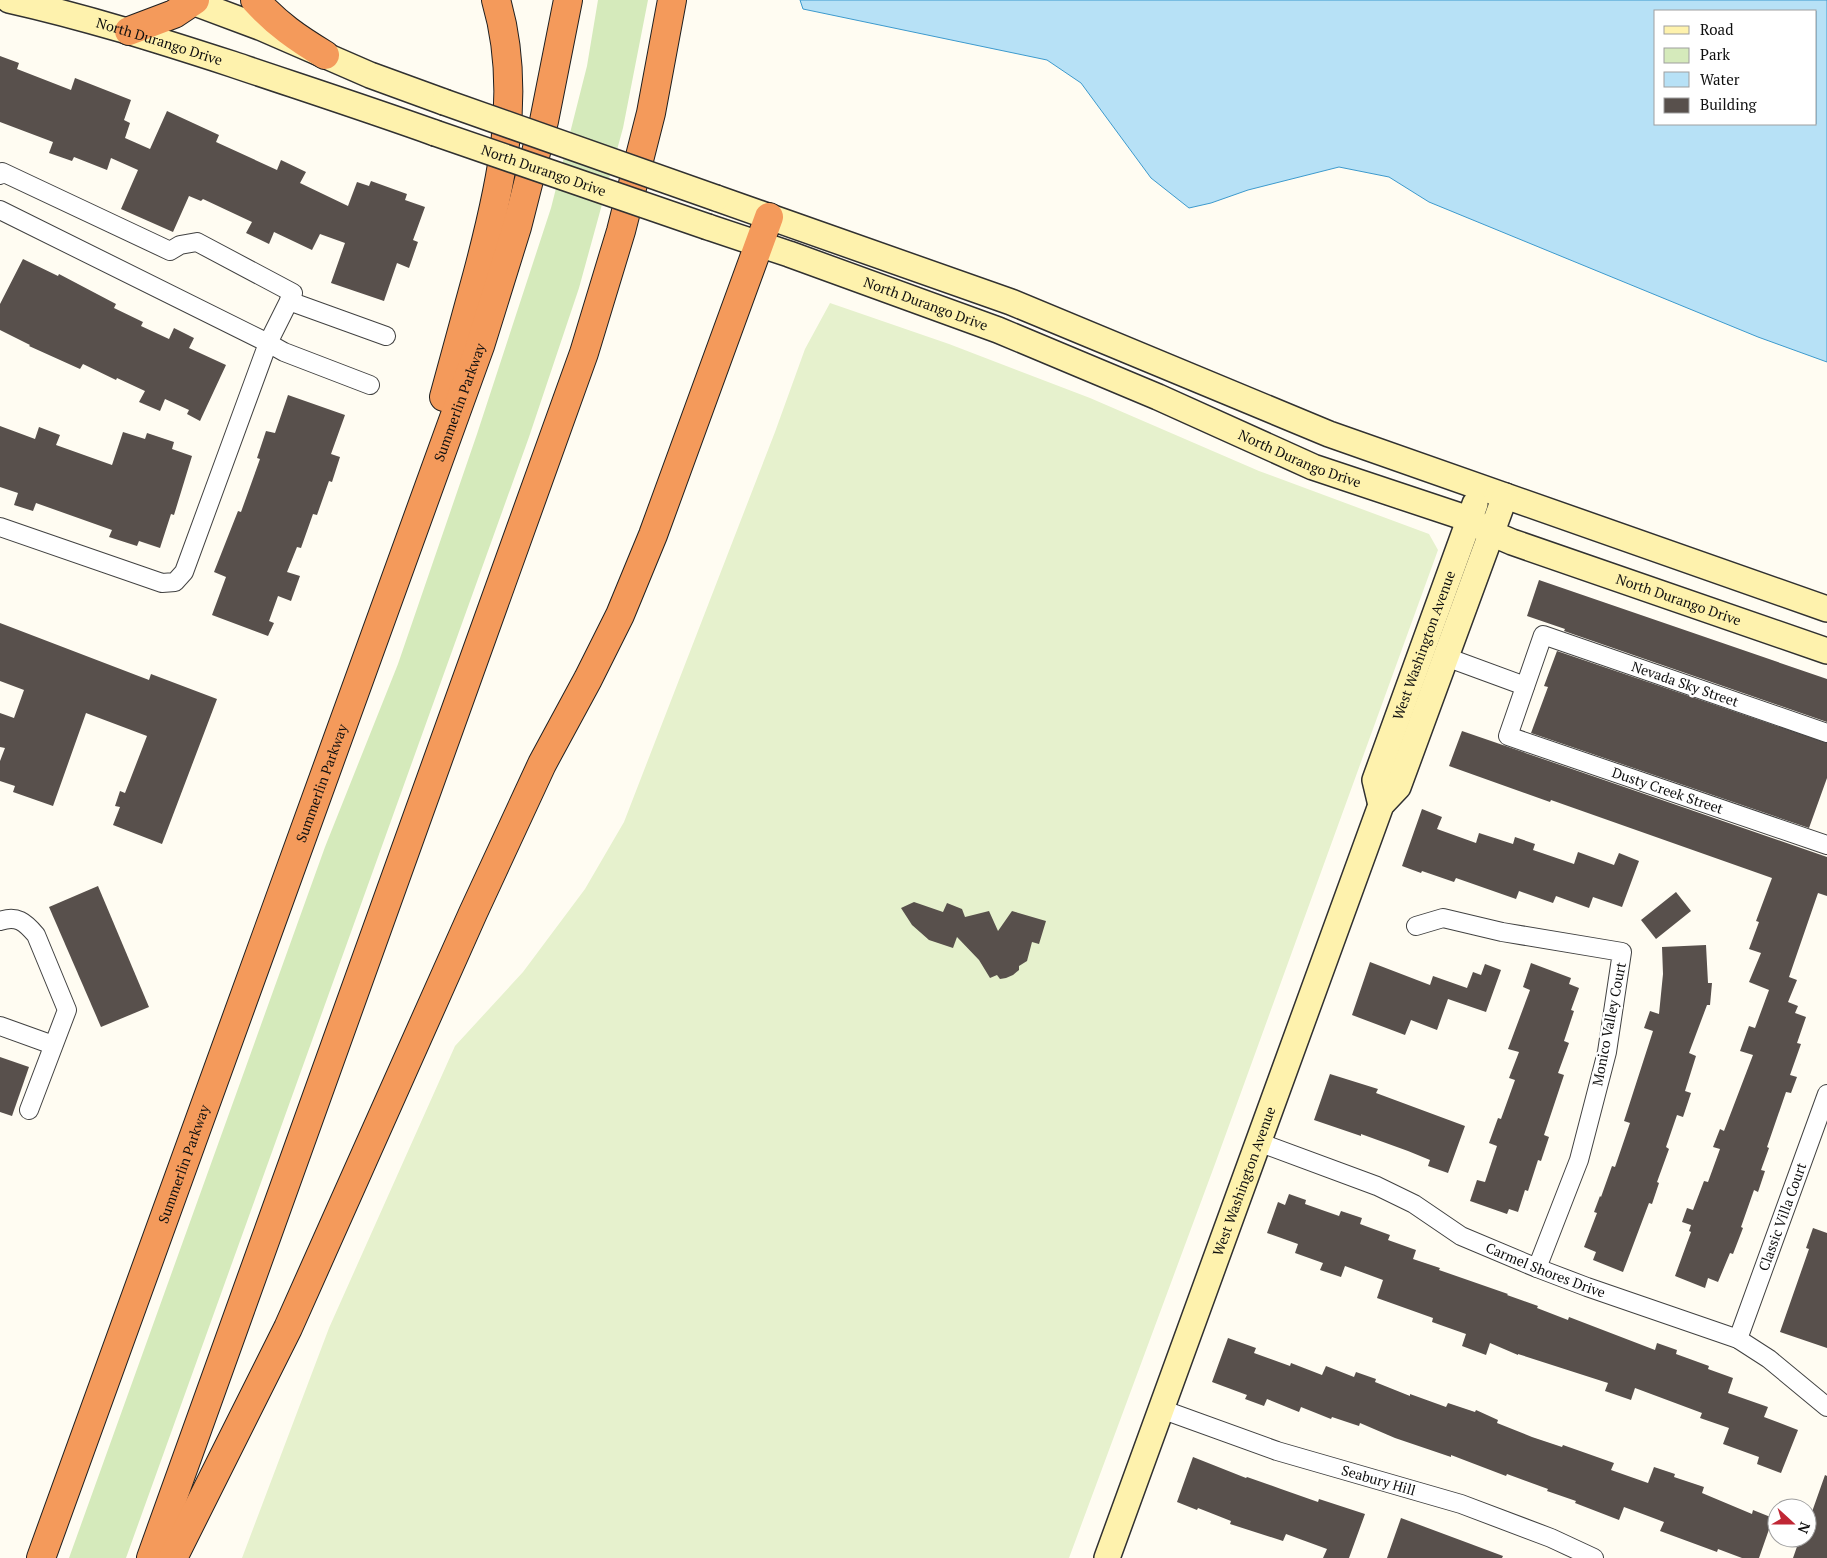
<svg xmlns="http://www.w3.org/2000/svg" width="1827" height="1558" font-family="'PT Serif',serif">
<rect width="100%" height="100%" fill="#fffcf2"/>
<path fill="#d5eabb" d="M 598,0 L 648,0 L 623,128 L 579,288 L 529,437 L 126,1558 L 69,1558 L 325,847 L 398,664 L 477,434 L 551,208 L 587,66 Z"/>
<path fill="#e6f1cd" d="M 830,303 L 949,344 L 1090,398 L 1259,471 L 1429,534 L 1438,550 L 1215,1164 L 1069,1558 L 242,1558 L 329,1328 L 455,1046 L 523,972 L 585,889 L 624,822 L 775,432 L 805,349 Z"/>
<path fill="#b7e1f6" stroke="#3d9acd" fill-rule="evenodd" d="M 800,0 L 1827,0 L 1827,362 L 1758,337 L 1429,202 L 1389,177 L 1339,167 L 1248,190 L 1211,203 L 1189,208 L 1151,178 L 1081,83 L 1047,60 L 803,9 ZM 1656,11 L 1816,11 L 1816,124 L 1656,124 Z"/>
<g fill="#58504c">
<path d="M 0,56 L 19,63 L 17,69 L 71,90 L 75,78 L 131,100 L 124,120 L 130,123 L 125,138 L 150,149 L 167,111 L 219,135 L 216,142 L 277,170 L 281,160 L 306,172 L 300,183 L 348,206 L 357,182 L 369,186 L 371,181 L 407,194 L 405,200 L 425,207 L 413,240 L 418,242 L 409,268 L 397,263 L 384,301 L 331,283 L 345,243 L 320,234 L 312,250 L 274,232 L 269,244 L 246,233 L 252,222 L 203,199 L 201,201 L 189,196 L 173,232 L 121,209 L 138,170 L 111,158 L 107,170 L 74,157 L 72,161 L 49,153 L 53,142 L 0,122 Z"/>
<path d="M 23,259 L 58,276 L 59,274 L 116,304 L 114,308 L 143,322 L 141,326 L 169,339 L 174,328 L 194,338 L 189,348 L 226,365 L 200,421 L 187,414 L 189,410 L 165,399 L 160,411 L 139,402 L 145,391 L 117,378 L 116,380 L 83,364 L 80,369 L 29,346 L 30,345 L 0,330 L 0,304 Z"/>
<path d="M 288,395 L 345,415 L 331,454 L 340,457 L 332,482 L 329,481 L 317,515 L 313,514 L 301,548 L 297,547 L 287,572 L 300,576 L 291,601 L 278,596 L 269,621 L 274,623 L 268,636 L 212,615 L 226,577 L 214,572 L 238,511 L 241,512 L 260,459 L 257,458 L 266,431 L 275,433 Z"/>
<path d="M 0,426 L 35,439 L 39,427 L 60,435 L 56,445 L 112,465 L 123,432 L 145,439 L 147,433 L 174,442 L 172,449 L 192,456 L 174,515 L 171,514 L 160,548 L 139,541 L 137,546 L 109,537 L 112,530 L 36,503 L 33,511 L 14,505 L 18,493 L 0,487 Z"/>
<path d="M 1539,580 L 1827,679 L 1827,722 L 1564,631 L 1565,629 L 1527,616 Z"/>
<path d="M 0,623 L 149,680 L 151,674 L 217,699 L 162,844 L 113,825 L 120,807 L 115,806 L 120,791 L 125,793 L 147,736 L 86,713 L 53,806 L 13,792 L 15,786 L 0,781 L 0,761 L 5,748 L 0,747 L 0,713 L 14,718 L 24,690 L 0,681 Z"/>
<path d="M 1557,651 L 1827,743 L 1827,778 L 1809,828 L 1531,733 L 1548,687 L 1544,686 Z"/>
<path d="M 1462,731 L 1827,857 L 1827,896 L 1818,893 L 1789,977 L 1797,980 L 1788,1002 L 1798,1006 L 1795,1013 L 1806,1017 L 1797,1043 L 1801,1044 L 1790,1075 L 1797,1077 L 1791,1093 L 1786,1092 L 1767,1147 L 1769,1148 L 1761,1170 L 1765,1171 L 1758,1192 L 1754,1190 L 1741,1227 L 1743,1228 L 1733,1254 L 1730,1253 L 1718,1282 L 1708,1278 L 1705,1288 L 1675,1276 L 1691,1232 L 1689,1231 L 1691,1225 L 1682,1222 L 1687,1208 L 1693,1210 L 1704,1181 L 1708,1182 L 1720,1149 L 1713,1147 L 1720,1129 L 1724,1131 L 1753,1055 L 1740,1051 L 1749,1026 L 1755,1028 L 1769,990 L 1749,982 L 1761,953 L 1749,949 L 1759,922 L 1756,921 L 1772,878 L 1551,800 L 1550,802 L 1449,766 Z"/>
<path d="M 1422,809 L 1442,817 L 1437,829 L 1476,843 L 1479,833 L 1513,844 L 1515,837 L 1535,844 L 1533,850 L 1574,864 L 1578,852 L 1614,865 L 1619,853 L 1639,861 L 1622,907 L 1593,897 L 1589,908 L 1556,896 L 1553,903 L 1519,891 L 1516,899 L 1456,878 L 1454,882 L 1422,871 L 1421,873 L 1402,866 Z"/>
<path d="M 98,886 L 149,1007 L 101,1027 L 49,907 Z"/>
<path d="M 1676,892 L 1691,911 L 1656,939 L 1641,920 Z"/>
<path d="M 914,902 L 943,912 L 947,903 L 962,909 L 965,917 L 989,911 L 998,931 L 1012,911 L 1046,921 L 1039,944 L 1032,942 L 1027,961 L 1019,966 L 1019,970 L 1013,975 L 1006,978 L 1000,979 L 997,975 L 990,978 L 979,960 L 957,937 L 953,948 L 929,940 L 912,925 L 901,908 Z"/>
<path d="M 1706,945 L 1708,983 L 1712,983 L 1710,1005 L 1707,1005 L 1689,1053 L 1696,1056 L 1685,1091 L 1691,1093 L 1683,1117 L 1677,1115 L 1666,1147 L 1669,1149 L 1657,1182 L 1659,1183 L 1652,1204 L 1649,1203 L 1623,1272 L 1593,1260 L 1596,1252 L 1584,1247 L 1597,1213 L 1594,1212 L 1600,1196 L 1601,1197 L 1612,1166 L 1615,1167 L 1630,1123 L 1624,1121 L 1653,1031 L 1644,1028 L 1650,1011 L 1659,1014 L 1663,974 L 1662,947 Z"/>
<path d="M 1370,962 L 1430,985 L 1433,976 L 1467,988 L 1473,972 L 1481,975 L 1485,964 L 1501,970 L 1486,1012 L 1448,999 L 1437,1030 L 1411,1020 L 1405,1035 L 1352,1015 Z"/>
<path d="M 1531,963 L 1571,978 L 1569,984 L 1579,988 L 1571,1010 L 1574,1011 L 1564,1041 L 1569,1043 L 1558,1073 L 1564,1075 L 1544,1135 L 1549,1137 L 1541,1161 L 1538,1160 L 1528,1191 L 1525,1190 L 1518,1212 L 1509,1209 L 1507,1214 L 1470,1201 L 1477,1180 L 1485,1182 L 1497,1146 L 1489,1143 L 1498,1118 L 1501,1119 L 1515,1080 L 1509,1078 L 1519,1052 L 1508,1049 L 1530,990 L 1523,987 Z"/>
<path d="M 0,1057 L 29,1067 L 12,1116 L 0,1112 Z"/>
<path d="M 1330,1074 L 1378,1089 L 1376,1093 L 1465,1126 L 1448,1173 L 1428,1166 L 1430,1160 L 1408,1151 L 1361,1134 L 1361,1136 L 1314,1120 Z"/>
<path d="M 1289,1194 L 1306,1200 L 1305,1204 L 1339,1216 L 1341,1211 L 1362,1218 L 1360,1224 L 1390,1235 L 1388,1240 L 1416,1250 L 1413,1259 L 1440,1268 L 1439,1270 L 1508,1294 L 1507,1295 L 1538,1306 L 1537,1308 L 1568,1320 L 1569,1317 L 1655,1350 L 1657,1343 L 1677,1350 L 1676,1354 L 1709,1366 L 1708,1369 L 1733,1378 L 1728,1393 L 1768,1407 L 1764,1417 L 1798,1430 L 1781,1473 L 1757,1464 L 1759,1457 L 1723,1444 L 1729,1428 L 1700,1418 L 1702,1413 L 1635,1388 L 1631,1400 L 1605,1391 L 1608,1383 L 1518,1354 L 1518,1355 L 1490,1343 L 1486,1355 L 1462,1346 L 1466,1334 L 1432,1322 L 1433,1318 L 1377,1298 L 1383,1280 L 1345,1266 L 1341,1277 L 1320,1270 L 1323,1263 L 1295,1253 L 1298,1244 L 1267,1233 L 1278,1202 L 1285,1205 Z"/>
<path d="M 1813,1228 L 1827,1233 L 1827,1348 L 1780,1332 L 1809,1249 L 1806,1248 Z"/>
<path d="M 1228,1338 L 1256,1348 L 1254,1353 L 1290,1366 L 1291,1363 L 1322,1375 L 1326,1366 L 1354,1377 L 1356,1372 L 1376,1379 L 1375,1382 L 1410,1396 L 1410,1394 L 1446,1407 L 1448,1403 L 1475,1412 L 1476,1410 L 1498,1420 L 1497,1423 L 1532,1437 L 1562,1447 L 1563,1445 L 1614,1463 L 1611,1470 L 1648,1483 L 1654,1467 L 1675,1474 L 1674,1477 L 1704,1487 L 1702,1493 L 1752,1514 L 1753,1510 L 1773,1518 L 1759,1558 L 1742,1558 L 1718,1549 L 1717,1552 L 1660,1531 L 1664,1522 L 1624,1507 L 1619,1520 L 1575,1503 L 1576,1501 L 1547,1491 L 1548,1489 L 1507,1474 L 1506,1476 L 1451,1455 L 1451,1457 L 1395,1438 L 1360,1423 L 1359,1426 L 1332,1417 L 1331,1419 L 1301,1407 L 1299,1412 L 1267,1399 L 1264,1406 L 1245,1399 L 1247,1395 L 1212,1382 Z"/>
<path d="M 1193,1457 L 1246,1478 L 1247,1477 L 1281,1489 L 1318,1502 L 1319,1499 L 1365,1514 L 1349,1558 L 1323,1558 L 1327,1549 L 1286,1534 L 1283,1541 L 1230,1524 L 1231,1521 L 1198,1508 L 1197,1510 L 1177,1502 Z"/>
<path d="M 1825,1475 L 1827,1476 L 1827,1558 L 1793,1558 L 1800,1538 L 1807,1538 L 1807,1526 Z"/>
<path d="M 1401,1518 L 1503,1556 L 1502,1558 L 1387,1558 Z"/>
</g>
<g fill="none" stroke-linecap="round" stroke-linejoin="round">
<defs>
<g id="minor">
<path d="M 0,175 L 2,172 L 170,251 L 180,245 L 197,242 L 293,293 L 268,343 L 284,352 L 370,385"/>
<path d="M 0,210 L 268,343 L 184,572 L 175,582 L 162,583 L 0,527"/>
<path d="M 289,301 L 386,336"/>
<path d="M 1446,657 L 1525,686"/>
<path id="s1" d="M 1827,733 L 1543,635 L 1508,736 L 1827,845"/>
<path d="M 0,921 C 17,915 25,922 36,935 L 67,1010 L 29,1110"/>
<path d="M 1416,926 L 1443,918 L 1502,932 L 1622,952 L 1607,1052 L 1579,1160 L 1537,1268"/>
<path d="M 0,1026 L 53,1045"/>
<path id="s2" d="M 1258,1142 L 1377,1186 L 1414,1204 L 1461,1236 L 1537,1268 L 1587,1287 L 1738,1339 L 1769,1359 L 1827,1407"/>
<path id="s3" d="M 1738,1339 L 1827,1094"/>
<path id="s4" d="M 1161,1409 L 1277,1451 L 1461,1504 L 1551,1538 L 1594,1558"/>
</g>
<g id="secondary">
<path id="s5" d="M 9,0 C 85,17 158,40 232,64 C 300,87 368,109 435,133"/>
<path d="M 187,0 L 262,28 L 370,75 L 444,102"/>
<path d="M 716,198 L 1011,302 L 1329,434 L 1827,609"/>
<path id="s6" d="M 708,227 L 789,254 L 998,330 L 1158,397 L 1313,467 L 1469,519 L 1491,533 L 1512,542 L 1827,651"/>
<path id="s7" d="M 1381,805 L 1375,780 L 1475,504"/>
<path id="s8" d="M 1107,1558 L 1381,805 L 1398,787 L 1505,496"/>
</g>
<g id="motorway">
<path d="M 255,0 C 278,25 297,38 325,55"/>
<path d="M 129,31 L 174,14 L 195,0"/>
<path d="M 444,397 C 455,357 466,316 477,276 C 501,186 523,92 496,0"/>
<path id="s9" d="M 41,1558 L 480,346 L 517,227 L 544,121 L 568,0"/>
<path d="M 151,1558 L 584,353 L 621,231 L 651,113 L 672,0"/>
<path d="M 173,1558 L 288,1328 L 473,913 L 542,764 L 588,679 L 620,615 L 653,535 L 769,217"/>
</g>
</defs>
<use href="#minor" stroke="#424242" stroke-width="20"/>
<use href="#secondary" stroke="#313131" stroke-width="28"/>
<use href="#motorway" stroke="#202020" stroke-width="30"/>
<use href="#minor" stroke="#fff" stroke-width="18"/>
<use href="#secondary" stroke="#fef2ad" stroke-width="25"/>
<use href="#motorway" stroke="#f49a5b" stroke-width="28"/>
<defs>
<g id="secondary-bridge">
<path d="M 444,102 L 716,198"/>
<path id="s10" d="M 435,133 L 708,227"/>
</g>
</defs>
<use href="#secondary-bridge" stroke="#313131" stroke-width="28" stroke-linecap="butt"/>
<use href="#secondary-bridge" stroke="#fef2ad" stroke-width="25"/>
</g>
<g text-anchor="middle" stroke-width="5" stroke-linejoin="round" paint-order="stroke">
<g font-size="14" fill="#0f0f0f" stroke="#fff">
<text dy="5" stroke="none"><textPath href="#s5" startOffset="156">North Durango Drive</textPath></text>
<text dy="5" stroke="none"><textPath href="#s10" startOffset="115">North Durango Drive</textPath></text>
<text dy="5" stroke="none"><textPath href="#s6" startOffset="231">North Durango Drive</textPath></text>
<text dy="5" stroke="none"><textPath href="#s9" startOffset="1229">Summerlin Parkway</textPath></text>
<text dy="5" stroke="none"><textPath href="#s6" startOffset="636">North Durango Drive</textPath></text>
<text dy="5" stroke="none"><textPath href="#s6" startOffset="1041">North Durango Drive</textPath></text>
<text dy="5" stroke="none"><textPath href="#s7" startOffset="169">West Washington Avenue</textPath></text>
<text transform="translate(1685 684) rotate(19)" y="5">Nevada Sky Street</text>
<text dy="5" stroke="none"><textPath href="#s9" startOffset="824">Summerlin Parkway</textPath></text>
<text dy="5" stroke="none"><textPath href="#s1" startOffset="576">Dusty Creek Street</textPath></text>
<text transform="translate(1609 1024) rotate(-79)" y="5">Monico Valley Court</text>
<text dy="5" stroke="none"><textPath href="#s9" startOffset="419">Summerlin Parkway</textPath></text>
<text dy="5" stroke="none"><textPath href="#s8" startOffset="401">West Washington Avenue</textPath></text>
<text dy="5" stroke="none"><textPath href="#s3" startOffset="130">Classic Villa Court</textPath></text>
<text dy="5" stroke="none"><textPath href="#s2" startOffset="316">Carmel Shores Drive</textPath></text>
<text dy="5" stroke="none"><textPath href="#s4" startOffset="229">Seabury Hill</textPath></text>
</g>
</g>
<rect x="1654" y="10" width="162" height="115" fill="#ffffff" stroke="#9f9f9f"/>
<rect x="1664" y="26" width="25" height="8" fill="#fef2ad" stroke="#9f9f9f"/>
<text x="1700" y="35" font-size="15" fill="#0f0f0f">Road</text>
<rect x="1664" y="48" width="25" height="15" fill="#d5eabb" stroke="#9f9f9f"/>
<text x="1700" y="60" font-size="15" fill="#0f0f0f">Park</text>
<rect x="1664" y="72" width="25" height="15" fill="#b7e1f6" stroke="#9f9f9f"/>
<text x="1700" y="85" font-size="15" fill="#0f0f0f">Water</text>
<rect x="1664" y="98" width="25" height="15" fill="#58504c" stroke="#9f9f9f"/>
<text x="1700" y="110" font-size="15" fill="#0f0f0f">Building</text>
<g transform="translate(1792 1523) rotate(111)"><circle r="24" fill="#ffffff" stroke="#9f9f9f"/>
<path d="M0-4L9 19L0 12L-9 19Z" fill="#c02735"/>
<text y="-8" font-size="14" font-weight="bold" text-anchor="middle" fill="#0f0f0f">N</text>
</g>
</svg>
